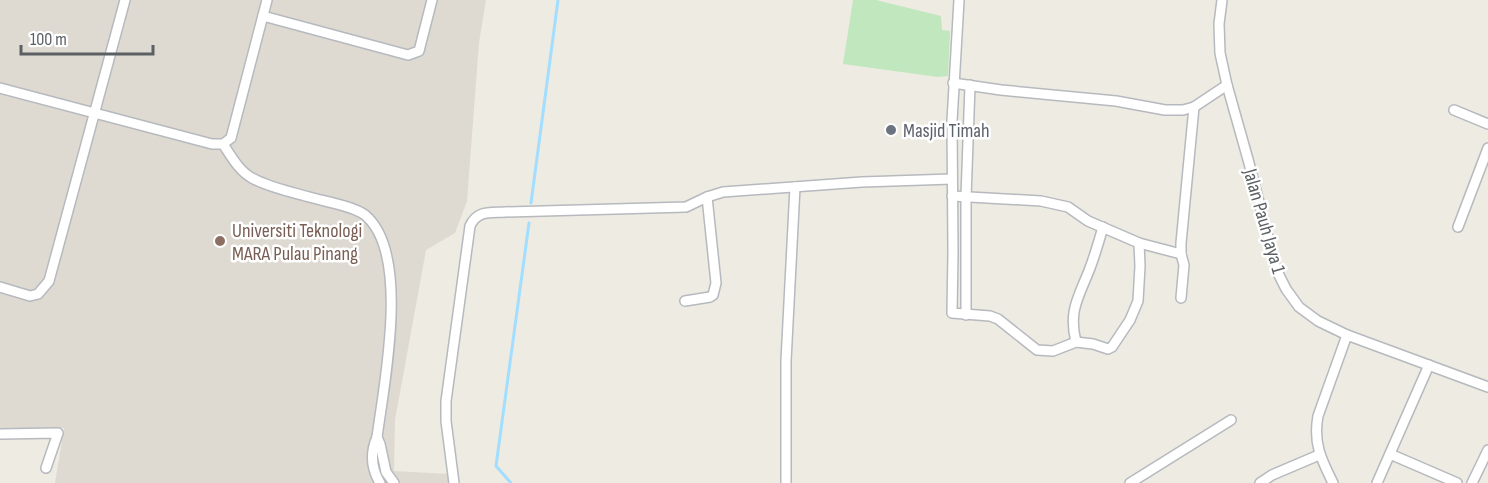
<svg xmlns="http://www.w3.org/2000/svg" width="1488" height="483" font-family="'Sofia Sans Condensed',sans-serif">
<rect width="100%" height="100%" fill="#eeebe3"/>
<path fill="#dedad1" d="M 0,0 L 486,0 L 479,43 L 467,201 L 455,233 L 426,250 L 395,420 L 394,471 L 449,474 L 450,483 L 55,483 L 64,428 L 0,428 Z"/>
<path fill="#c1e7be" d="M 853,0 L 876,0 L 941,16 L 942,30 L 950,31 L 948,76 L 938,77 L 843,64 Z"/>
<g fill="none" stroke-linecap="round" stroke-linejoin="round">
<g stroke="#a2deff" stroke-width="3">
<path d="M 531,203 L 558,0"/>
<path d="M 511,483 L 496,466 L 529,223"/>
</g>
<defs>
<g id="minor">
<path d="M 959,0 L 952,121 L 953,252 L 952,313 L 990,316 L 998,319 L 1037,350 L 1053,351 L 1076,342 L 1093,344 L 1108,349 L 1112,347 L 1130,320 L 1138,301 L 1140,266 L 1139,243"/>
<path d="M 1222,0 L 1219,24 L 1220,53 L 1227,85 L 1249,163 L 1276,269 L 1286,289 L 1299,307 L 1318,321 L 1347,335 L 1488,387"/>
<path d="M 263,16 L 408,55 L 419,51 L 432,0"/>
<path d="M 953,83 L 1001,90 L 1116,101 L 1165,110 L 1183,110 L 1194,107 L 1227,85"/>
<path d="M 0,88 L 212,144 L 223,144 L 231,138 L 267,0"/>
<path d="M 1454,110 L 1488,124"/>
<path d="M 223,144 C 231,156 239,171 252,178 C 268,187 291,192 309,197 C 323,201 354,206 365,215 C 411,253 384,384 377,437 C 370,453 371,468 380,483"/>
<path d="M 952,196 L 1041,201 L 1068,207 L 1088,221 L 1139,243 L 1181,254"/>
<path d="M 1458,227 L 1488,148"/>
<path d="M 0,287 L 30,296 L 38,294 L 49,281 L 125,0"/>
<path d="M 1181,298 L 1184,265 L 1181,254 L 1181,243 L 1194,107"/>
<path d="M 685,301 L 710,297 L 713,295 L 716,283 L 707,197"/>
<path d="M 966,315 L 966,197 L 970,85"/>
<path d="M 1076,342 C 1068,310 1079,297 1090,268 C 1095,255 1099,241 1103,227"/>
<path d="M 0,434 L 58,433 L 46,468"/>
<path d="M 377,437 L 380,444 L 386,472 L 394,483"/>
<path d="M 1390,454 L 1457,483"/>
<path d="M 454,483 L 446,421 L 446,401 L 470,226 C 477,210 490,213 505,212 L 686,207 L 707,197 L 723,192 L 862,182 L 952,179"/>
<path d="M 786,483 L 786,361 L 795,187"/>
<path d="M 1130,483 L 1231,420"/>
<path d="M 1260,483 L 1272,475 L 1319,455"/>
<path d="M 1333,483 C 1321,459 1313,443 1318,416 L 1347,335"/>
<path d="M 1377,483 L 1429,365"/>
<path d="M 1472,483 L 1488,450"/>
</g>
</defs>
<use href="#minor" stroke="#b6b9be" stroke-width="12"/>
<use href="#minor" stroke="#fff" stroke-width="9"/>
</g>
<circle fill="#6b7280" stroke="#fff" stroke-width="2" cx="891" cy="130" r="6"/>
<circle fill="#8d6e63" stroke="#fff" stroke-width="2" cx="220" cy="241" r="6"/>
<g text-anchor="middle" stroke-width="5" stroke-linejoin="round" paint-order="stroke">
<g font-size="20" fill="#5b616d" stroke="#fff" text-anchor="start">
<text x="903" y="137">Masjid Timah</text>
</g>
<g font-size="20" fill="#5b6064" stroke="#fff">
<text transform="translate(1265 221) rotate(74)" y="7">Jalan Pauh Jaya 1</text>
</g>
<g font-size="20" fill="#785e54" stroke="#fff" text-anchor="start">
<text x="232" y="237">Universiti Teknologi<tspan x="232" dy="23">MARA Pulau Pinang</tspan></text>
</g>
</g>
<path d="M21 45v9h132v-9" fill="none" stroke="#5b6064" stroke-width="3"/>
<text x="30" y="45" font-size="18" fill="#5b6064" stroke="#ffffff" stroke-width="4.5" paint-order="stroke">100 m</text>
</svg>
